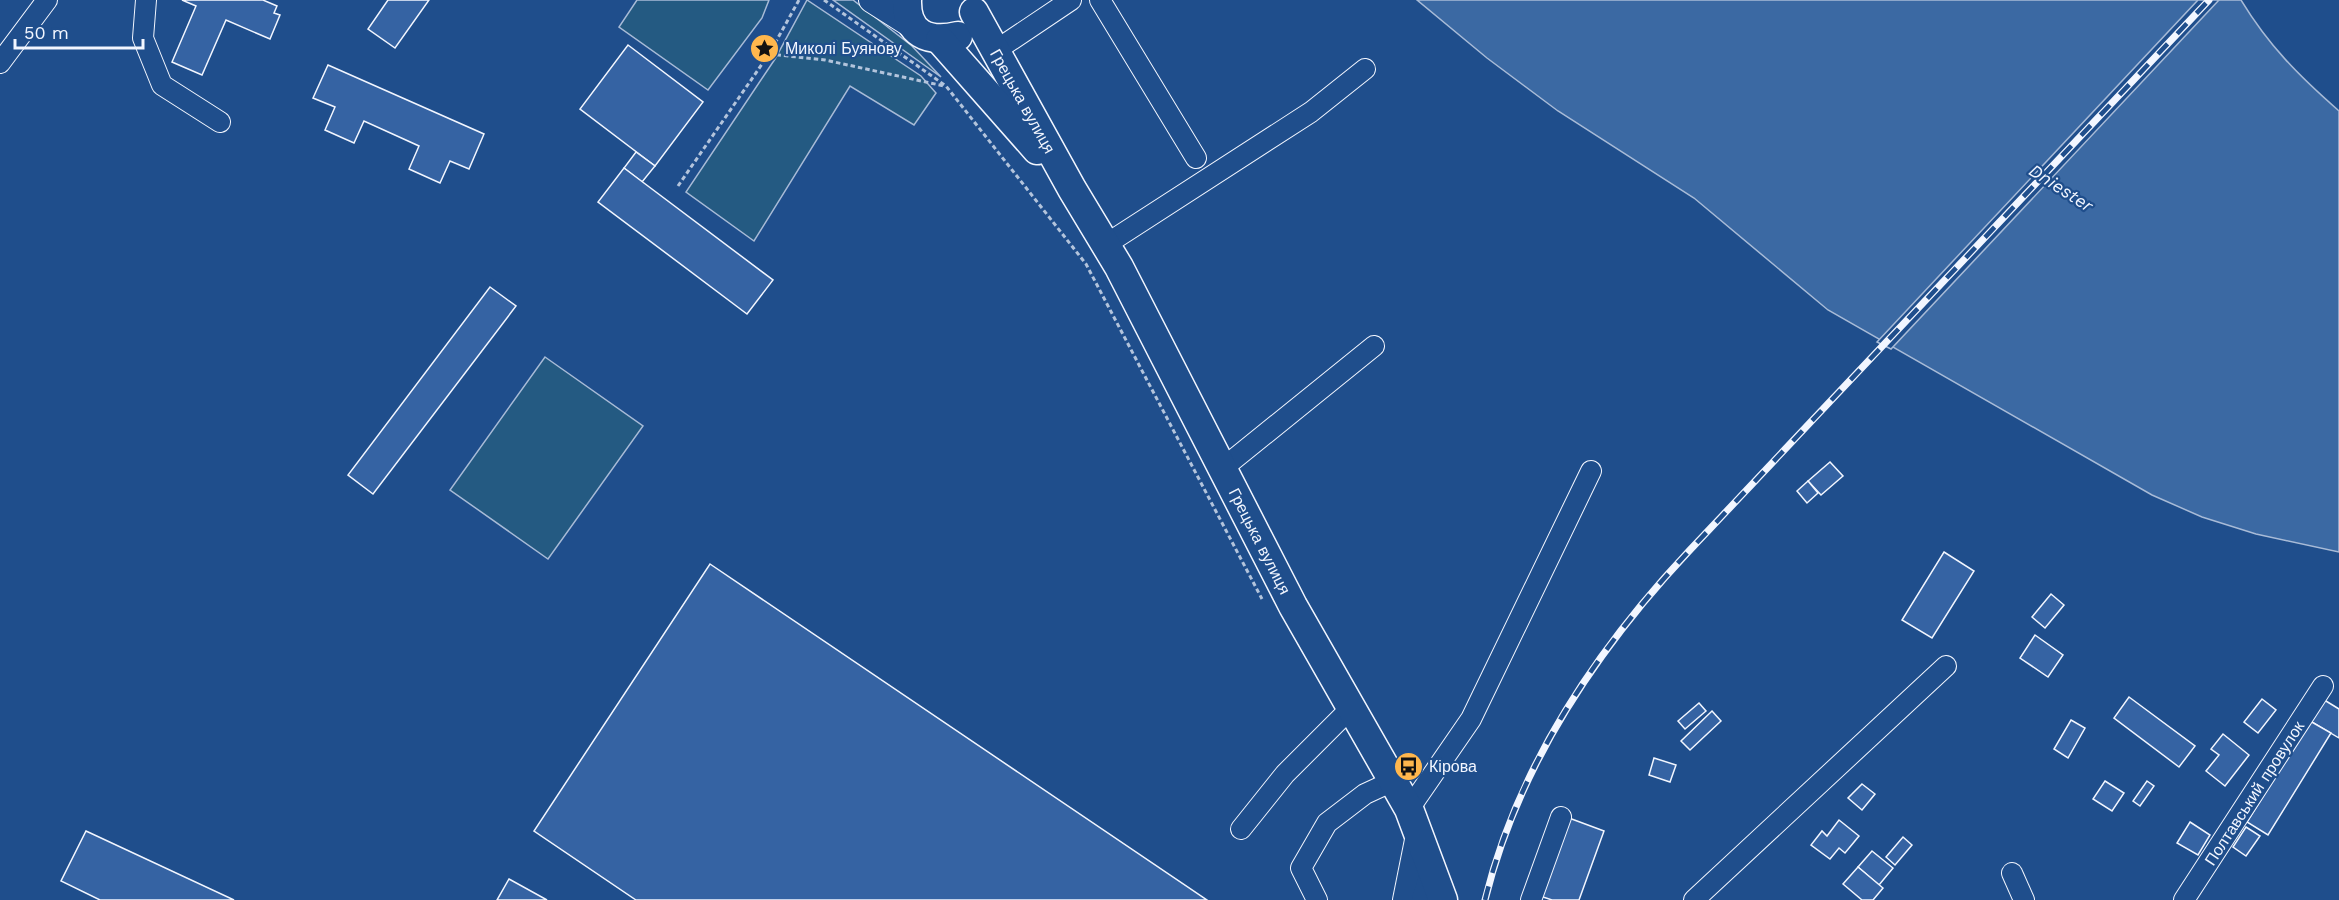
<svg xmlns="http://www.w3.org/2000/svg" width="2339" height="900" font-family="'Work Sans',sans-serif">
<rect width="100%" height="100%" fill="#1f4e8c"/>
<g fill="#245a82" stroke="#a8bbd7" stroke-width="1.5">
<path d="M 637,0 L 769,0 L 762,18 L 708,90 L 619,27 Z"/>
<path d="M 807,0 L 921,76 L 936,93 L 914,125 L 850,86 L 754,241 L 686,192 L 775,59 Z"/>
<path d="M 833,0 L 853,0 L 912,46 L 941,77 Z"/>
<path d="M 545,357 L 643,426 L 548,559 L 450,490 Z"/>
</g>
<path fill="#3b69a3" stroke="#a8bbd7" stroke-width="1.5" d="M 1417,0 L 2241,0 C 2269,46 2299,76 2339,111 L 2339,552 L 2256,534 L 2202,517 L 2152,495 L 1828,310 L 1694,198 L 1558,111 L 1487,58 Z"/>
<path fill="#1f4e8c" stroke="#a8bbd7" stroke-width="1.5" d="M 2198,0 L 2219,0 L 1891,349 L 1877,342 Z"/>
<g fill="#3563a3" stroke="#f2f6ff" stroke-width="1.5">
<path d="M 182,0 L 263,0 L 277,6 L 274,13 L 280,15 L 270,39 L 226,20 L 202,75 L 172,62 L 196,6 Z"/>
<path d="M 388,0 L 429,0 L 395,48 L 368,29 Z"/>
<path d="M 628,45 L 703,102 L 655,166 L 580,109 Z"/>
<path d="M 328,65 L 484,134 L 469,169 L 450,161 L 440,183 L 409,169 L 419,146 L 364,121 L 354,143 L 325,130 L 335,107 L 313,98 Z"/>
<path d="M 636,152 L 655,166 L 642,182 L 624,168 Z"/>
<path d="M 624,168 L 773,280 L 747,314 L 598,202 Z"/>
<path d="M 490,287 L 516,306 L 373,494 L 348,475 Z"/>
<path d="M 1830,462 L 1843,476 L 1821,495 L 1808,481 Z"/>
<path d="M 1808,481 L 1818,493 L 1807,503 L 1797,491 Z"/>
<path d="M 1944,552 L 1974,571 L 1932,638 L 1902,620 Z"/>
<path d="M 710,564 L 1207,900 L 636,900 L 534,831 Z"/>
<path d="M 2051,594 L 2064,605 L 2045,628 L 2032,617 Z"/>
<path d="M 2035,635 L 2063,655 L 2048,677 L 2020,658 Z"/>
<path d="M 2129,697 L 2195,746 L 2179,767 L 2114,718 Z"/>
<path d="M 2321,698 L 2339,709 L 2339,738 L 2310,721 Z"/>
<path d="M 2262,699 L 2276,710 L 2258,733 L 2244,722 Z"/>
<path d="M 1699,703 L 1706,711 L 1685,729 L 1678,721 Z"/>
<path d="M 1712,711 L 1721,721 L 1690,750 L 1681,741 Z"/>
<path d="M 2071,720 L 2085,728 L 2068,758 L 2054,749 Z"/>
<path d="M 2310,721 L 2331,733 L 2268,835 L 2247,822 Z"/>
<path d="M 2223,734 L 2249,755 L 2225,786 L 2206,771 L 2219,755 L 2211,749 Z"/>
<path d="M 1654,758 L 1676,765 L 1670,782 L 1649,775 Z"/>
<path d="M 2105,781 L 2124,793 L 2112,811 L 2093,799 Z"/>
<path d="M 2147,781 L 2154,786 L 2140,806 L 2133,801 Z"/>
<path d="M 1862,784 L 1875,794 L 1862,810 L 1848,798 Z"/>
<path d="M 1569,818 L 1604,831 L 1579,900 L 1552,900 L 1540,896 Z"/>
<path d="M 1839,820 L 1859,836 L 1845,853 L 1839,848 L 1830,859 L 1811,845 L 1822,831 L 1827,836 Z"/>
<path d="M 2190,822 L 2210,835 L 2198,855 L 2177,843 Z"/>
<path d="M 2246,827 L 2260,836 L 2246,856 L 2233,847 Z"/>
<path d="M 86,831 L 234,900 L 100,900 L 61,881 Z"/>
<path d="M 1903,837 L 1912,845 L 1895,865 L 1886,857 Z"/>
<path d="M 1872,851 L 1893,868 L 1879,885 L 1858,867 Z"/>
<path d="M 1858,867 L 1883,888 L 1873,900 L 1862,900 L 1843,884 Z"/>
<path d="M 509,879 L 547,900 L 497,900 Z"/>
</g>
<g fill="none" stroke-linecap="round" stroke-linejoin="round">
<defs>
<g id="minor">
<path d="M 146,0 L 143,38 L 162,85 L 220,122"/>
<path d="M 1100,0 L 1196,158"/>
<path d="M 995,51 L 1071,0"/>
<path d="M 0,63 L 47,0"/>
<path d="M 1105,245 L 1311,112 L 1365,69"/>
<path d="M 1223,468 L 1374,346"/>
<path d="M 1409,809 L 1471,719 L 1591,471"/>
<path d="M 1241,829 L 1285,774 L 1351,708"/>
<path d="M 2012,873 L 2024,900"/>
<path d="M 1317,900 L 1301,868 L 1327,823 L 1365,794 L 1393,781"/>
<path d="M 1531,900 L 1561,817"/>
<path d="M 1694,900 L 1946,666"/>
<path d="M 2184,900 L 2323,686"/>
</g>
<g id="major">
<path d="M 871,0 L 912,26"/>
<path d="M 1405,900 L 1418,835"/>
<path d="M 1424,900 L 1432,874"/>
</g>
<g id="highway">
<path d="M 907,0 C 906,34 928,43 958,36"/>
<path d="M 974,12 L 1072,189 L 1119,267 L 1293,606 L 1409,809 L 1443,900"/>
<path d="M 940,40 L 1037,150"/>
</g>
</defs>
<use href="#minor" stroke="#f2f6ff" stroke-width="22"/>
<use href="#major" stroke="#f2f6ff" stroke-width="26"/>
<use href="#highway" stroke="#f2f6ff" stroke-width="31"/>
<g stroke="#b3c4dc" stroke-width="3" stroke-dasharray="4.5 3" stroke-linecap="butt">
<path d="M 824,0 L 946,86 L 1086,264 L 1262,599"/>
<path d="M 769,54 L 825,60 L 944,86"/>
<path d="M 678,186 L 769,54 L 799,0"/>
</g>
<use href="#minor" stroke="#1f4e8c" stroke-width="20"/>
<use href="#major" stroke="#1f4e8c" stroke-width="24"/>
<use href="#highway" stroke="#1f4e8c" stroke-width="28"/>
<defs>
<path id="rail" d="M 1485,900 C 1518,766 1596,650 1689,551 L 2209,0"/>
</defs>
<use href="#rail" stroke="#f2f6ff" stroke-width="7"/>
<use href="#rail" stroke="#1f4e8c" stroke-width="4.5" stroke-dasharray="14" stroke-linecap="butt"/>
</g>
<defs>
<symbol id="sight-disc" viewBox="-11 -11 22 22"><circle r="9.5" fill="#ffb74d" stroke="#1f4e8c"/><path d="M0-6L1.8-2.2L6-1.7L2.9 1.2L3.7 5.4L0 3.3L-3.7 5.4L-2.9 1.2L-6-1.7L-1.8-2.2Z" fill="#111"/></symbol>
<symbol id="bus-disc" viewBox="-11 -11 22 22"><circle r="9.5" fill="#ffb74d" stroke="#1f4e8c"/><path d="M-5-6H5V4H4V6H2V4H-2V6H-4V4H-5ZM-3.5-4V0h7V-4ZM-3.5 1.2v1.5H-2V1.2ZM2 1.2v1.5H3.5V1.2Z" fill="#111"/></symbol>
</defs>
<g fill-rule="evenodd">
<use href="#sight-disc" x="748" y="32" width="33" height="33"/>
<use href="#bus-disc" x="1392" y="750" width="33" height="33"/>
</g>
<g text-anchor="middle" stroke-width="4.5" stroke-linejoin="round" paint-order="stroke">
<g font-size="16" fill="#f2f6ff" stroke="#1f4e8c" text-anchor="start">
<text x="785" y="54">Миколі Буянову</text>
<text x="1429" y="772">Кірова</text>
</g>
<g font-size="16" fill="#f2f6ff" stroke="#1f4e8c">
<text transform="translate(1023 101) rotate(61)" y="6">Грецька вулиця</text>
<text transform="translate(1260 541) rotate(63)" y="6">Грецька вулиця</text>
<text transform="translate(2254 793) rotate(-57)" y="6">Полтавський провулок</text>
</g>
<g font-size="18" font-style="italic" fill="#f2f6ff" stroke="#1f4e8c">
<text transform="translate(2061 188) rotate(33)" y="6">Dniester</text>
</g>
</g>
<path d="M15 39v9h128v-9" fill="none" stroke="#f2f6ff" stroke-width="3"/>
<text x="24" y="39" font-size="18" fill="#f2f6ff" stroke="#1f4e8c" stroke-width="4.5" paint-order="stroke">50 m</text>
</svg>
